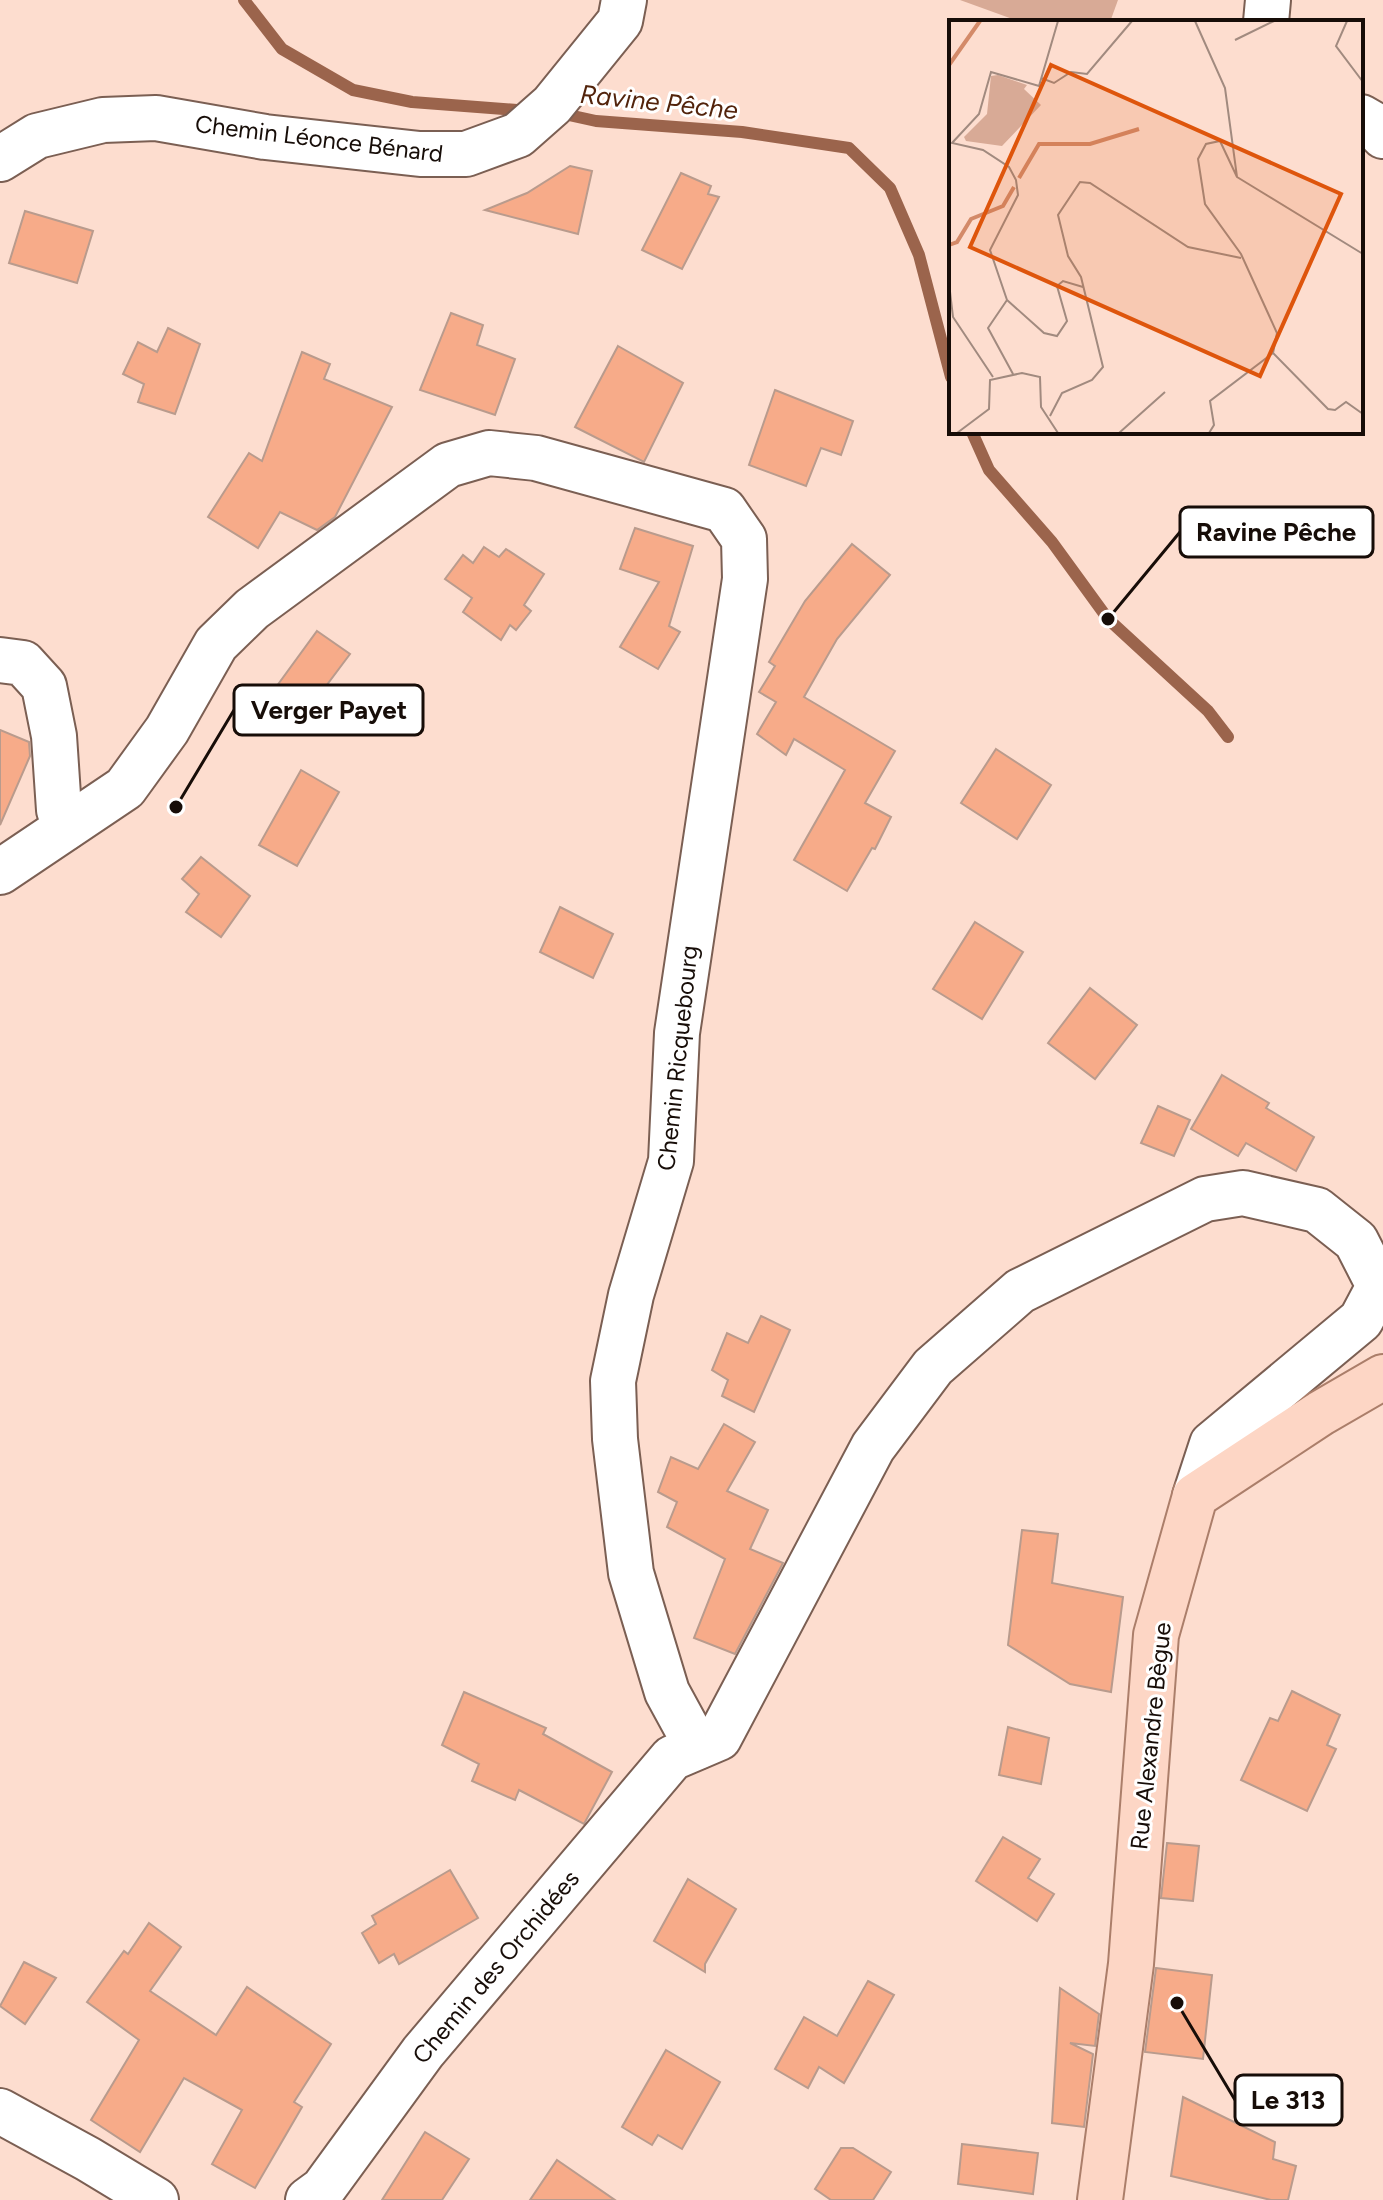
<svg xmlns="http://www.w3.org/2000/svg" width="1383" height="2200" font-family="Figtree,sans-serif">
<rect width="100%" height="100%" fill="#fdddcf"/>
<path fill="#d8aa96" d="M 960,0 L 1118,0 L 1110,22 L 1021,22 Z"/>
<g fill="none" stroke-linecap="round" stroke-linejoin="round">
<g stroke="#9b644c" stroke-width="12">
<path d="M 244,0 L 282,49 L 353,90 L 412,102 L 529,111"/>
<path d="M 555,112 L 596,121 L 742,132 L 849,148 L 890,188 L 919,255 L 951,377"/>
<path d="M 972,432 L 989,470 L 1052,542 L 1108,619 L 1208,711 L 1228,737"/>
</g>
</g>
<g fill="#f7ab89" stroke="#b99b8d" stroke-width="2">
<path d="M 570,166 L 592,171 L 578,234 L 485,210 L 527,193 Z"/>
<path d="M 681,173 L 711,186 L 708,194 L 719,197 L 682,269 L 642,250 Z"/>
<path d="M 25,211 L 93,231 L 77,283 L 9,263 Z"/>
<path d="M 451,313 L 483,325 L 477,345 L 515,359 L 495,415 L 420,390 Z"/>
<path d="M 168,328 L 200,344 L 175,414 L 138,402 L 144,384 L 123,374 L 138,342 L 157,352 Z"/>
<path d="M 618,346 L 683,383 L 644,462 L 575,427 Z"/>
<path d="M 302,352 L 330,364 L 324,379 L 392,407 L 335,517 L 317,530 L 280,512 L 258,548 L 208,517 L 249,453 L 262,461 Z"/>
<path d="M 775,390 L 853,421 L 841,455 L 821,448 L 806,486 L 749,465 Z"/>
<path d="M 635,528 L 693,546 L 669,626 L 680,632 L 658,669 L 620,647 L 659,582 L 620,569 Z"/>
<path d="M 852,544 L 890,575 L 837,639 L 804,697 L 895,751 L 865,803 L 891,817 L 875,849 L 872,848 L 847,891 L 794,860 L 845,770 L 794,739 L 786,755 L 757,734 L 776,702 L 759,692 L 775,666 L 769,662 L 805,601 Z"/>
<path d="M 484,547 L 499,557 L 506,549 L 544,574 L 524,605 L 531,611 L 516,630 L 510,625 L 501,640 L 463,612 L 472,598 L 445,579 L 463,555 L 473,563 Z"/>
<path d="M 317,631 L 350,654 L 302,718 L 271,694 Z"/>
<path d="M 0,730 L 29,742 L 30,756 L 0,825 Z"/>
<path d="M 996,749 L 1051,785 L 1017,839 L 961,803 Z"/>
<path d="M 301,770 L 339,792 L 297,866 L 259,845 Z"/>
<path d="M 201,857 L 250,896 L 221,937 L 186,912 L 199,894 L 182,879 Z"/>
<path d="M 560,907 L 613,934 L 593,978 L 540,952 Z"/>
<path d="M 975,922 L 1023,952 L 982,1019 L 933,989 Z"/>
<path d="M 1090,988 L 1137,1025 L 1095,1079 L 1048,1043 Z"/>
<path d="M 1222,1075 L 1269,1103 L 1266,1108 L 1314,1137 L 1296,1171 L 1246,1143 L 1238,1156 L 1191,1129 Z"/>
<path d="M 1158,1106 L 1190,1120 L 1174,1156 L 1141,1143 Z"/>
<path d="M 761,1316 L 790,1330 L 754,1412 L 722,1396 L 728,1380 L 712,1370 L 727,1333 L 748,1343 Z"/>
<path d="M 724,1424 L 755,1442 L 727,1491 L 768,1510 L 750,1549 L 783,1563 L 735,1654 L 694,1638 L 725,1559 L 667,1527 L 677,1502 L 658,1492 L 671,1457 L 698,1469 Z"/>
<path d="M 1022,1530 L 1058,1534 L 1052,1583 L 1123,1597 L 1111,1692 L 1070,1684 L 1008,1645 Z"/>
<path d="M 1292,1691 L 1340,1715 L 1327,1745 L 1336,1749 L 1307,1811 L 1241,1780 L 1270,1718 L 1278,1721 Z"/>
<path d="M 464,1692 L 546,1728 L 543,1734 L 612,1772 L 584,1824 L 519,1790 L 515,1800 L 472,1781 L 479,1764 L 442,1745 Z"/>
<path d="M 1008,1727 L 1049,1738 L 1041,1784 L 999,1775 Z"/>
<path d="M 1003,1837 L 1040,1859 L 1028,1878 L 1054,1894 L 1037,1921 L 976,1881 Z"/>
<path d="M 1167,1843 L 1199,1846 L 1193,1901 L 1161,1898 Z"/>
<path d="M 450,1870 L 478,1918 L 399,1964 L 394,1954 L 379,1963 L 362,1933 L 376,1924 L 372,1916 Z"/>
<path d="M 688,1879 L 736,1909 L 705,1964 L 705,1972 L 654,1941 Z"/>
<path d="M 149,1923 L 181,1947 L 150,1991 L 216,2035 L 247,1987 L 331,2044 L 294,2102 L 302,2107 L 255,2188 L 212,2164 L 242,2110 L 184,2078 L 140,2152 L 91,2120 L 139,2040 L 87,2002 L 124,1951 L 128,1954 Z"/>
<path d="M 24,1962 L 56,1978 L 25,2024 L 0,2006 Z"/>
<path d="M 1156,1968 L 1212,1975 L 1203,2059 L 1145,2052 Z"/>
<path d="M 868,1981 L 894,1995 L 844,2083 L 819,2067 L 808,2088 L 775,2069 L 804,2017 L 837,2036 Z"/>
<path d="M 1060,1988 L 1099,2014 L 1095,2046 L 1070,2043 L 1093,2054 L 1084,2127 L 1052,2123 Z"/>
<path d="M 666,2050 L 720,2082 L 682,2149 L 658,2135 L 652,2145 L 622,2127 Z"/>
<path d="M 1183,2097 L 1275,2142 L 1273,2159 L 1296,2166 L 1288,2200 L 1271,2200 L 1171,2176 Z"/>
<path d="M 425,2132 L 469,2159 L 442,2200 L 382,2200 Z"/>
<path d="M 962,2144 L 1038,2153 L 1033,2194 L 958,2184 Z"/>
<path d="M 841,2148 L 853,2148 L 891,2172 L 873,2200 L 831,2200 L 815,2189 Z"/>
<path d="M 557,2160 L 615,2200 L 530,2200 Z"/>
</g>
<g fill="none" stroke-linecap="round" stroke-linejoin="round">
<defs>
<g id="minor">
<path d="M 1266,22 L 1268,0"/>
<path d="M 1361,117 L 1373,124 L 1383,136"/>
<path d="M 0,159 L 37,136 L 103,120 L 156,118 L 265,137 L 420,154 L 466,154 L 518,135 L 552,105 L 620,21 L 624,0"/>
<path d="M 0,660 L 23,663 L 44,686 L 54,736 L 59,810 L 65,828"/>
<path d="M 0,872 L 125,788 L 167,730 L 216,644 L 252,609 L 448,465 L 489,453 L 536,458 L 724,510 L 744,539 L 745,579 L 677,1033 L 671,1161 L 631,1295 L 613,1381 L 615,1439 L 631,1573 L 667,1692 L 697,1747"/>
<path d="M 0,2111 L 88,2159 L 156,2200"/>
<path d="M 308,2200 L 323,2189 L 423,2052 L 672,1758 L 719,1738 L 873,1447 L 933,1367 L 1020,1291 L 1205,1199 L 1243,1193 L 1317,1210 L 1356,1241 L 1379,1286 L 1361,1320 L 1212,1444 L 1195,1496"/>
</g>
<path id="major" d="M 1100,2200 L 1131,1964 L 1156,1635 L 1195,1496 L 1321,1413 L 1383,1377"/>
</defs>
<use href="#minor" stroke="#7b5f53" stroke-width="48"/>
<use href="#major" stroke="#ab7e6a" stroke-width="48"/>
<use href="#minor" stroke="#fff" stroke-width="44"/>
<use href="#major" stroke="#fdd6c5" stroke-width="44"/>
</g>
<g text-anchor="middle" stroke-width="6" stroke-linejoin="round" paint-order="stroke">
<g font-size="24" fill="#170d08" stroke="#fff">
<text transform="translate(319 139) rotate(7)" y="8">Chemin Léonce Bénard</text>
<text transform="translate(678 1058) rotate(-84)" y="8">Chemin Ricquebourg</text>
<text transform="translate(1151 1736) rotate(-84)" y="8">Rue Alexandre Bègue</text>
<text transform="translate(496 1967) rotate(-50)" y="8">Chemin des Orchidées</text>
</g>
<g font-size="26" font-style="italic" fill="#52230b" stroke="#fff">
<text transform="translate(659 102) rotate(6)" y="9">Ravine Pêche</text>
</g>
</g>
<g transform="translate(949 20)">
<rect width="414" height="414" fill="#fdddcf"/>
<path d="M 49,55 L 78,65 L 75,69 L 92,85 L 53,126 L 17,121 L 15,117 L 38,94 L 42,56 Z" fill="#d8aa96"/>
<path fill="none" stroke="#d38a69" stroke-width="4" d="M 0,45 L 31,1M 70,158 L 90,124 L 141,124 L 190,109M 0,225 L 8,222 L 22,199 L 54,186 L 65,167"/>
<path fill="none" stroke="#a18a7f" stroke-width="2" d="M 246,1 L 276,68 L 288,157 L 414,234M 398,1 L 387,26 L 414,62M 286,20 L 325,1M 92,58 L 105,63 L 122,52 L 138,54 L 183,1M 288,157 L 271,121 L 257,124 L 249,139 L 256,184 L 292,234 L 328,313 L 324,333 L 379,389 L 386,390 L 397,382 L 414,394M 0,263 L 4,297 L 44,357M 58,280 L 41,230 L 69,175 L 67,160 L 60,147 L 34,130 L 3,123 L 30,94 L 42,52 L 90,66 L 109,1M 58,280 L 95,313 L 108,316 L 118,301 L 108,266 L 114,261 L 134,267M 58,280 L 39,308 L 64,354M 101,396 L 113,373 L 143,360 L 154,347 L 132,257 L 119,236 L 109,195 L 131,162 L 141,163 L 239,227 L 292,238M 8,413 L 40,389 L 41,360 L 73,353 L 91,357 L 92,387 L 109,413M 170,413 L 216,372M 260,413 L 265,405 L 261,381 L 324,333"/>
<path fill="#de550c" fill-opacity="0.15" stroke="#de550c" stroke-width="4" d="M 102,45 L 392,174 L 311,356 L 21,227 Z"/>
<rect width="414" height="414" fill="none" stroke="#170d08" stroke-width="4"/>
</g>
<path fill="none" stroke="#170d08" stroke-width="3" d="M1108 619L1180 532M176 807L234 710M1177 2003L1235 2100"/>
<g fill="#170d08" stroke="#fff" stroke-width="3">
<circle cx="1108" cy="619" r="8"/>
<circle cx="176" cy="807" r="8"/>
<circle cx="1177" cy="2003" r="8"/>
</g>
<g fill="#fff" stroke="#170d08" stroke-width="3">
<rect x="1180" y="507" width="193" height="50" rx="8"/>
<rect x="234" y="685" width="189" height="50" rx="8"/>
<rect x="1235" y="2075" width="107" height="50" rx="8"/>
</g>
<g font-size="26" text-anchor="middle" font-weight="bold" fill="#170d08">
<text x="1276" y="541">Ravine Pêche</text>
<text x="329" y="719">Verger Payet</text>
<text x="1288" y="2109">Le 313</text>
</g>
</svg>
